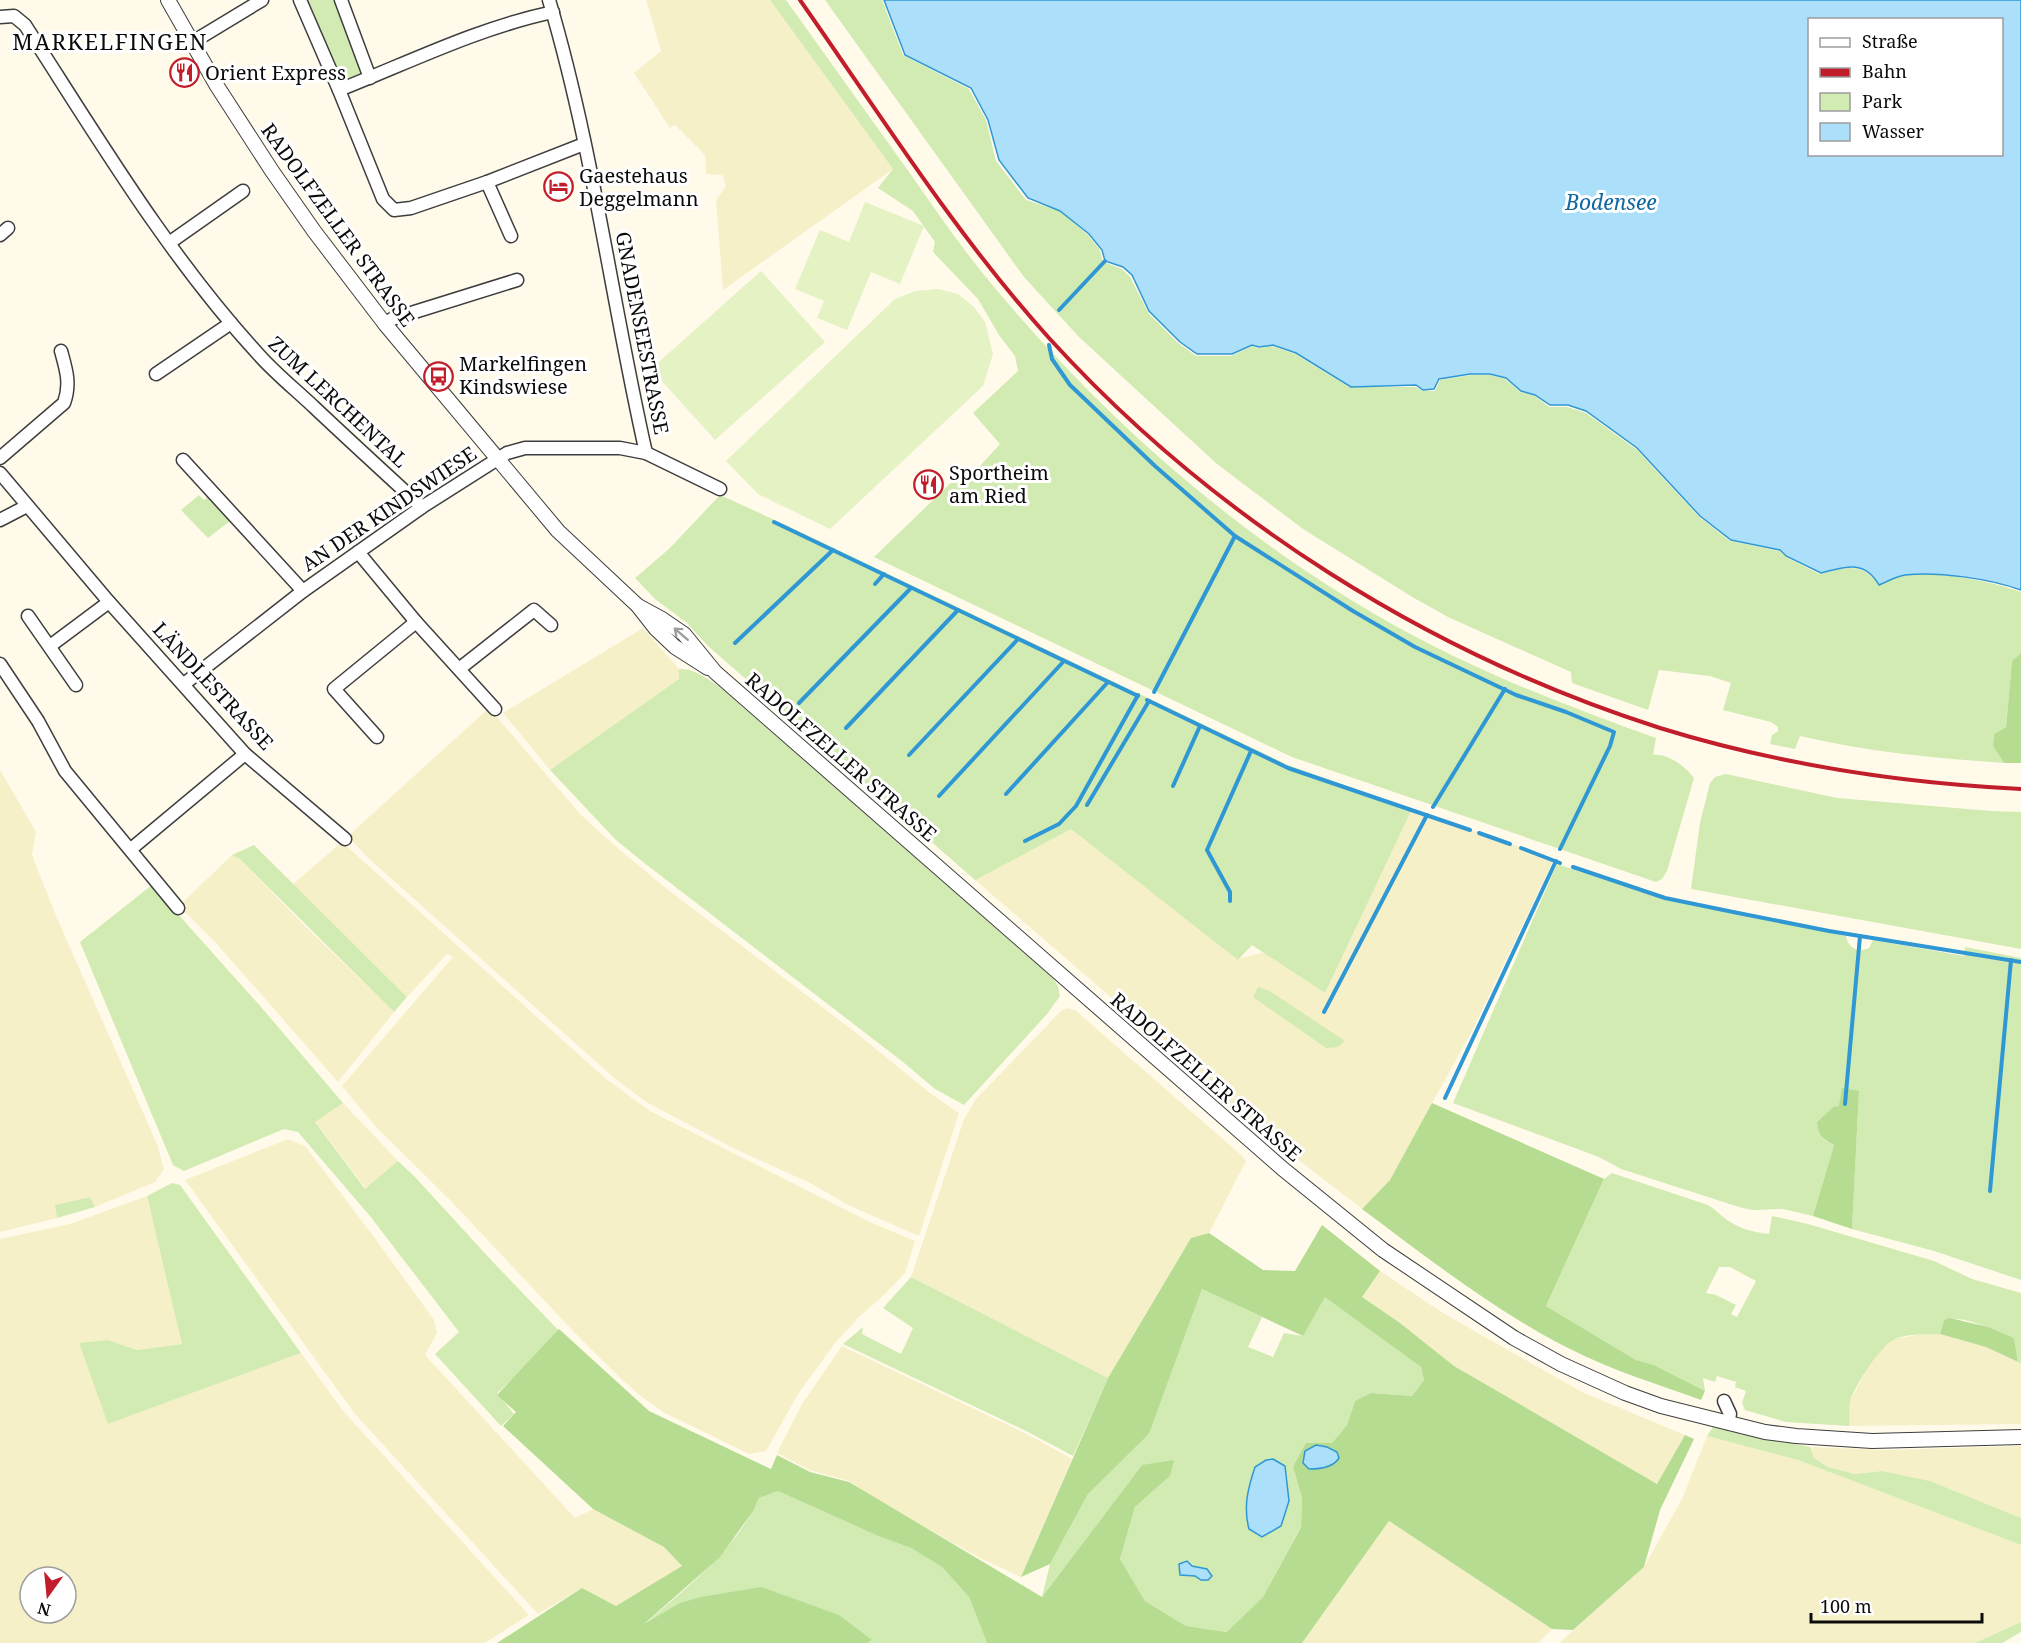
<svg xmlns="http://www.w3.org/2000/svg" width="2021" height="1643" font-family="'Noto Serif',serif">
<rect width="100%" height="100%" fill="#fffaea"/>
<g fill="#f6f0c9" fill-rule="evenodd">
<path d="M 646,0 L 770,0 L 893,169 L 723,290 L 716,200 L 726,186 L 722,175 L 706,174 L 705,155 L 675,125 L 670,128 L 634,73 L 661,51 Z"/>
<path d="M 643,628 L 679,669 L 679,679 L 550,770 L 503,713 Z"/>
<path d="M 489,708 L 581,815 L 621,851 L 667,889 L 855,1032 L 930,1093 L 959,1113 L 919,1236 L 848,1205 L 810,1183 L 735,1149 L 646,1102 L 613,1077 L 366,856 L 348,836 Z"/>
<path d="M 0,770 L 36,832 L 32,855 L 56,916 L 157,1144 L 164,1169 L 155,1182 L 95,1207 L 90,1197 L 56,1205 L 57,1218 L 0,1232 Z"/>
<path d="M 1412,809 L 1554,859 L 1474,1027 L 1412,1140 L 1390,1180 L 1362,1209 L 1265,1134 L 1173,1051 L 974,879 L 1071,829 L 1238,959 L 1265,952 L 1325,993 Z"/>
<path d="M 342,842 L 605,1078 L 650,1111 L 872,1223 L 915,1241 L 905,1273 L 882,1297 L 861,1315 L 835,1343 L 798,1394 L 766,1451 L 749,1454 L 663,1412 L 642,1397 L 619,1377 L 573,1331 L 448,1198 L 376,1127 L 342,1086 L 453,957 L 447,954 L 407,997 L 293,884 Z"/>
<path d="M 232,855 L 240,859 L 300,921 L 394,1012 L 338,1082 L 216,943 L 179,906 Z"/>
<path d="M 1067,1008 L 1075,1010 L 1240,1154 L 1246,1161 L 1209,1233 L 1191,1238 L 1108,1378 L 911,1277 L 964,1119 L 976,1099 L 1061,1011 Z"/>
<path d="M 343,1103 L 398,1161 L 366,1189 L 315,1121 Z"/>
<path d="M 288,1139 L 305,1146 L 374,1237 L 434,1320 L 437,1333 L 425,1355 L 575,1518 L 593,1509 L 664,1547 L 682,1566 L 616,1606 L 582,1588 L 538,1614 L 355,1414 L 185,1180 Z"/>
<path d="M 147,1196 L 183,1344 L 137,1350 L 108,1340 L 108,1424 L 301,1353 L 344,1412 L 529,1615 L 485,1643 L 0,1643 L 0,1239 L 70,1224 ZM 30,1577 L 66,1577 L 66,1613 L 30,1613 Z"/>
<path d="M 1380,1271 L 1443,1313 L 1582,1392 L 1685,1435 L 1657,1485 L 1454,1366 L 1400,1323 L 1362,1297 Z"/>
<path d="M 1940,1334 L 1986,1347 L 2021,1364 L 2021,1424 L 1849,1426 L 1850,1401 L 1866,1371 L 1880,1351 L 1893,1339 L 1918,1335 Z"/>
<path d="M 842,1346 L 1027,1434 L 1072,1459 L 1021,1577 L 980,1558 L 877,1500 L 849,1481 L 809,1470 L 777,1453 L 802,1404 Z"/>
<path d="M 1707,1436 L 1798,1460 L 2021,1545 L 2021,1622 L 1975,1643 L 1559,1643 L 1644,1567 L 1682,1499 Z"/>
<path d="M 2021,1446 L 2021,1518 L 1930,1481 L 1882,1471 L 1855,1474 L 1828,1467 L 1814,1458 L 1810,1447 L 1887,1450 Z"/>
<path d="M 1389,1521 L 1552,1629 L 1538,1643 L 1302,1643 Z"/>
</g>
<g fill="#d2ebb2" fill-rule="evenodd">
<path d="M 308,0 L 334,0 L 365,76 L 344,83 Z"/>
<path d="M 770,0 L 786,0 C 827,57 868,115 909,172 C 935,209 960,246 989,281 C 1099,413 1228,529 1378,616 C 1466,667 1560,704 1656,738 L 1653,755 C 1668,753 1686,767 1694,778 L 1667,871 L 1662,879 L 1656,882 L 1292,757 L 874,557 L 957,477 L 964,480 L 969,478 L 1000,444 L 973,413 L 1018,371 L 1015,356 L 999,335 L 978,299 L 933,252 L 935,242 L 913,211 L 878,188 L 893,169 Z"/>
<path d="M 825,0 L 882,0 L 903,55 L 969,89 L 986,120 L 996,161 L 1026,200 L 1060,211 L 1088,235 L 1100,250 L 1102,259 L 1106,263 L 1122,269 L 1130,277 L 1149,314 L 1178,343 L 1196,356 L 1231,356 L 1252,346 L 1258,348 L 1272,346 L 1295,354 L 1349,387 L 1416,387 L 1423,391 L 1435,391 L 1440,380 L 1471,375 L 1491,375 L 1505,379 L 1520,392 L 1535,396 L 1549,407 L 1567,407 L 1586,413 L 1637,450 L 1699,517 L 1730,541 L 1779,551 L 1786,557 L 1819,574 C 1843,568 1863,560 1879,586 C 1887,583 1896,576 1905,575 C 1937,571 1990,581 2021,592 L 2021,653 L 2012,661 L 2006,727 L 1994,734 L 1993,746 L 2004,763 C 1934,758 1868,752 1800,736 L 1795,749 L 1770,744 L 1772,735 L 1778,731 L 1778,727 L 1771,722 L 1723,710 L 1731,683 L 1710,676 L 1659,670 L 1648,710 L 1572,683 L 1571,672 L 1448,617 L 1414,598 L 1303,529 L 1217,464 L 1079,337 L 1024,277 Z"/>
<path d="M 199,495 L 204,500 L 208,496 L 230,521 L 208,538 L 181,510 Z"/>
<path d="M 720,495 L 788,526 L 1288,765 L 1412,809 L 1325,993 L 1252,945 L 1238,960 L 1071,829 L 975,880 L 708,646 L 687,623 L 655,599 L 635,578 L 669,549 Z"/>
<path d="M 679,669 C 704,668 734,700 752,715 L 1052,977 L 1058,986 L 1060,996 L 1047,1014 L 964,1105 L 935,1089 L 903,1062 L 643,862 L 616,840 L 550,770 L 679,679 Z"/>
<path d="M 1726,774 L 1837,798 L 1991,811 L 2021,812 L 2021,949 L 1691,889 L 1700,823 L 1710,783 L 1715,777 Z"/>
<path d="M 254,845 L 407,997 L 394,1012 L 240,859 L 232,855 Z"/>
<path d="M 1557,864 L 1664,899 L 1846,936 C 1848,948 1857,953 1869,948 L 1873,940 L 1964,956 L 1965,947 L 2021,958 L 2021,1280 L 1934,1251 L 1852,1229 L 1859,1091 L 1839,1107 L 1833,1107 L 1817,1122 C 1819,1135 1821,1139 1834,1145 L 1813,1216 L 1783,1209 L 1752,1210 L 1739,1207 L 1621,1169 L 1599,1157 L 1453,1103 Z"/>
<path d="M 152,885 L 261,1007 L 343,1103 L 315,1122 L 365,1189 L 398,1161 L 415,1177 L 492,1261 L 562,1334 L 497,1393 L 514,1414 L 501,1426 L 435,1354 L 459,1332 L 370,1216 L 298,1132 L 284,1129 L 184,1171 L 173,1165 L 80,942 Z"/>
<path d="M 1258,987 L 1268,990 L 1345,1041 L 1338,1047 L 1326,1048 L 1253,997 Z"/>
<path d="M 1612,1173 L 1708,1205 C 1715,1209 1720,1215 1727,1220 C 1740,1229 1753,1232 1769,1234 L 1772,1216 L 1808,1224 L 1934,1261 L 1972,1279 L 2021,1293 L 2021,1364 L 2018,1362 L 2014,1338 C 1995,1331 1963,1314 1944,1320 L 1940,1334 C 1926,1335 1905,1333 1893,1340 C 1880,1347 1853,1388 1850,1402 C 1849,1409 1850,1418 1849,1426 L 1786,1422 L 1745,1410 L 1742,1403 L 1746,1391 L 1735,1387 L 1736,1382 L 1717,1376 L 1715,1382 L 1703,1378 L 1705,1391 L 1654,1365 L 1636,1360 L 1546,1306 L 1604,1179 ZM 1719,1267 L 1730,1267 L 1756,1281 L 1737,1317 L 1731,1314 L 1736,1305 L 1716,1295 L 1706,1293 Z"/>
<path d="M 172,1183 L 180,1185 L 301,1353 L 108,1424 L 79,1343 L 108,1340 L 137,1350 L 182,1344 L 147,1196 Z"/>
<path d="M 90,1197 L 95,1207 L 57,1218 L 55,1205 Z"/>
<path d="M 911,1277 L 1108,1378 L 1073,1456 L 1028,1432 L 843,1344 L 863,1327 L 862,1334 L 901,1354 L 913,1328 L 883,1308 Z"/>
<path d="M 1202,1289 L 1262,1317 L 1248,1347 L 1273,1357 L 1284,1333 L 1303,1336 L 1325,1296 L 1421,1367 L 1424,1380 L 1412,1396 L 1371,1393 L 1355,1401 L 1347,1425 L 1332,1443 L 1293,1467 L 1302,1498 L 1301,1526 L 1263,1597 L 1228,1632 L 1186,1626 L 1145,1601 L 1120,1559 L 1135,1507 L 1170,1476 L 1142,1465 L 1042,1597 L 1050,1564 L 1088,1494 L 1149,1434 Z"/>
<path d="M 1713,1427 L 1810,1447 L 1814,1458 L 1828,1467 L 1855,1474 L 1882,1471 L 1930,1481 L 2021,1518 L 2021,1545 L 1798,1460 L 1707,1436 Z"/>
<path d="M 778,1491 L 878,1536 L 911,1548 L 942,1567 L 969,1597 L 987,1643 L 867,1643 L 872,1640 L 639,1629 C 683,1590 734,1553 759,1498 Z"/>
<path d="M 2021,1622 L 2021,1632 L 2002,1643 L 1975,1643 Z"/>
</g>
<g fill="#b5dc91">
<path d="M 2021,653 L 2021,763 L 2004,763 L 1993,746 L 1994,734 L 2006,727 L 2012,661 Z"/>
<path d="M 1842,1088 L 1859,1091 L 1852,1229 L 1813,1216 L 1834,1145 C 1823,1139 1818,1136 1817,1122 L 1833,1107 L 1839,1106 Z"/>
<path d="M 1432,1103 L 1604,1179 L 1546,1306 L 1636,1360 L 1654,1365 L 1705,1391 L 1701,1400 C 1657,1384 1611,1370 1570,1349 C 1495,1311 1429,1259 1362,1209 L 1390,1180 Z"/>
<path d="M 1322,1225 L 1380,1271 L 1362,1297 L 1400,1323 L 1454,1366 L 1657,1484 L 1685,1435 L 1694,1439 L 1660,1510 L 1644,1567 L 1573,1630 L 1552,1629 L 1389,1521 L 1302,1643 L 987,1643 L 969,1597 L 942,1567 L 911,1548 L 878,1536 L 778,1491 L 759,1498 L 753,1511 L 720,1557 L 644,1624 L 680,1603 L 701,1597 L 761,1587 L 839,1615 L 872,1640 L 867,1643 L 497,1643 L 582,1588 L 616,1606 L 682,1566 L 664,1547 L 593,1509 L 503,1426 L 516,1412 L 497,1395 L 559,1329 L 649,1411 L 771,1469 L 777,1455 L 810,1472 L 849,1482 L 1042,1597 L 1142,1465 L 1174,1460 L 1170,1476 L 1135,1507 L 1120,1559 L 1145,1601 L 1186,1626 L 1227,1632 L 1263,1597 L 1301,1527 L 1302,1498 L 1293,1467 L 1306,1443 L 1332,1443 L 1347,1425 L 1355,1401 L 1371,1393 L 1412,1396 L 1424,1380 L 1421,1367 L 1325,1297 L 1303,1336 L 1202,1289 L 1149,1434 L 1088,1494 L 1050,1564 L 1021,1577 L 1108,1378 L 1191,1238 L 1209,1233 L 1263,1270 L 1295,1271 Z"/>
<path d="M 1950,1318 L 1988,1327 L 2014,1338 L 2018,1362 L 1986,1347 L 1940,1334 L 1944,1320 Z"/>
</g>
<g fill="#e4f2c4">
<path d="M 865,202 L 924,226 L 900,284 L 871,272 L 847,330 L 817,318 L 824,301 L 795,289 L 820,230 L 849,242 Z"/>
<path d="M 761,271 L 825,342 L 715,440 L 651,369 Z"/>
<path d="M 938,289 L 958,294 L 974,307 L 985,322 L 993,354 L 983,386 L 830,529 L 758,494 L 726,461 L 895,299 L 915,291 Z"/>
</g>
<g fill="#acdff9" stroke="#2f98d4" stroke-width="1.5" fill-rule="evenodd">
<path d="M 884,0 L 2021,0 L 2021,590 C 1990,579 1938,571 1905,575 C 1896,576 1887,582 1879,585 C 1864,559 1845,567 1821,573 L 1786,556 L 1780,550 L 1731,540 L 1700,516 L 1637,448 L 1586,411 L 1568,405 L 1550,405 L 1535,395 L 1521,391 L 1506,378 L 1490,374 L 1470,374 L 1439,379 L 1434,389 L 1423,390 L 1416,385 L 1351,387 L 1296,353 L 1273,345 L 1259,347 L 1252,345 L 1232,354 L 1197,354 L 1180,342 L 1149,311 L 1132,275 L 1123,267 L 1105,261 L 1102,250 L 1089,234 L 1060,211 L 1028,198 L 999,160 L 988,120 L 971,88 L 905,55 ZM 1810,20 L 2002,20 L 2002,154 L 1810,154 Z"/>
<path d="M 1316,1445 L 1327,1447 L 1337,1452 L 1339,1458 C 1333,1468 1319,1469 1309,1469 L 1303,1463 L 1305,1451 Z"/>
<path d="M 1273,1459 L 1285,1466 L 1289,1501 L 1281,1526 L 1262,1537 L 1249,1529 C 1243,1507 1248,1488 1255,1467 L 1266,1460 Z"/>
<path d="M 1187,1561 L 1192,1566 L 1207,1569 L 1212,1576 L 1208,1580 L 1201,1580 L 1195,1576 L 1180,1575 L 1179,1564 Z"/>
</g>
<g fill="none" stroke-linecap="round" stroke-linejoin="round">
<g stroke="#2f98d4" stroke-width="4">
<path d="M 1059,310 L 1105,261"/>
<path d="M 1049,345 L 1052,359 L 1070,385 L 1155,466 L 1235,536 L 1353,611 L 1415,647 L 1516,695 L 1566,712 L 1614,732 L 1610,746 L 1560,849"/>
<path d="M 774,522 L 1138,696"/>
<path d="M 875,584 L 884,574"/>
<path d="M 735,643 L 833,550"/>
<path d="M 1154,692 L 1235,536"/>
<path d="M 1147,700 L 1288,768 L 1470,830"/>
<path d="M 799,703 L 911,588"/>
<path d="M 846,728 L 958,610"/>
<path d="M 909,755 L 1018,639"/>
<path d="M 1173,786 L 1200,726"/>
<path d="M 1006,794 L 1108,682"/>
<path d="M 939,796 L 1064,661"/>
<path d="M 1087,805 L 1149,701"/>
<path d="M 1433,807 L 1505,689"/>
<path d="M 1479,833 L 1510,844"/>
<path d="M 1025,841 L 1059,824 L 1076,806 L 1138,695"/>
<path d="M 1521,848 L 1560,863"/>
<path d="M 1573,867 L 1665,898 L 1738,913 L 1829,931 L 2021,962"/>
<path d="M 1230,901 L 1230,892 L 1207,850 L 1251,751"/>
<path d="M 1324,1012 L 1427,815"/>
<path d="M 1445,1098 L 1556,861"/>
<path d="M 1845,1104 L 1860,936"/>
<path d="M 1990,1191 L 2011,960"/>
</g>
<defs>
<g id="minor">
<path d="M 300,0 L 339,90 L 383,199 L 394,210 L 411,208 L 487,182 L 584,144"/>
<path d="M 341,0 L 370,78"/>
<path d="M 549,0 C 593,148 612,303 646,453"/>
<path d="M 0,17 L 14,16 L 25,25 C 98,138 168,256 259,355 C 276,374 296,390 315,408 C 350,441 386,474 422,507"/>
<path d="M 191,43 L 262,0"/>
<path d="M 339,90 C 410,62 478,28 553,12"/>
<path d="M 487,182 L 511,236"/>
<path d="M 0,235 L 8,228"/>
<path d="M 169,243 L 243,191"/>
<path d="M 385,324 L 392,319 L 517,280"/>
<path d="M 156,374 L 231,323"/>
<path d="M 0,458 L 64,403 C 71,384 66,369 61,351"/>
<path d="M 183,460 L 303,591"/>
<path d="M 0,473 L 109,602 L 245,754 L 345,839"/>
<path d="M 0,520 L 27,506"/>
<path d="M 358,552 L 416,622 L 495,709"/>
<path d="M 28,616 L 76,685"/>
<path d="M 50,646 L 109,602"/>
<path d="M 0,664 L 38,721 L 65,771 L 178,908"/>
<path d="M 459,669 L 534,610 L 551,625"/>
<path d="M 184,684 L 303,591 L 422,507 L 507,453 L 525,448 L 620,448 L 646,453 L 720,489"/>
<path d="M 377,737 L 334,689 L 416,622"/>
<path d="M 131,849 L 245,754"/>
<path d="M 1724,1401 L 1730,1414 L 1728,1423"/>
</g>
<g id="tertiary">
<path d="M 168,0 L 217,86 L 272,171 L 314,231 L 385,324 L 558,531 L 638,606 L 656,629 L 675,647 L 708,668"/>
<path d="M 638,606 L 662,619 L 684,634 L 715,672 L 1283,1169 L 1383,1250 L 1514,1338 L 1561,1364 L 1625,1393 L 1661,1406 L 1765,1432 L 1796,1436 L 1872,1441 L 2021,1437"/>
</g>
</defs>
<use href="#minor" stroke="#3e3e3e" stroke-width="15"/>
<use href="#tertiary" stroke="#3e3e3e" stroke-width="16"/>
<use href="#minor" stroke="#fff" stroke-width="12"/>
<use href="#tertiary" stroke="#fff" stroke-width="14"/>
<path stroke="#c21d2b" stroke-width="4" d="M 800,0 C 880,114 955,234 1049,338 C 1213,518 1428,654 1660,728 C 1777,764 1899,783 2021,789"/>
</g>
<defs><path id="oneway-shaft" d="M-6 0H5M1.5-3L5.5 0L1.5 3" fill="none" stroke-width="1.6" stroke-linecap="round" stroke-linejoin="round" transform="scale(1.5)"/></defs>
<use stroke="#9d9d9d" href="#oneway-shaft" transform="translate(681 634) rotate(-139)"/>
<defs>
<symbol id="restaurant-ring" viewBox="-11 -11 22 22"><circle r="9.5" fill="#fff" stroke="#c21d2b" stroke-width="1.5"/><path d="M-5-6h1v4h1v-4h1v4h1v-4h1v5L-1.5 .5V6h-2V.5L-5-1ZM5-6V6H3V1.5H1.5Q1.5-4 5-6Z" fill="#c21d2b"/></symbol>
<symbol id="hotel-ring" viewBox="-11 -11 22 22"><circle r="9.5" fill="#fff" stroke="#c21d2b" stroke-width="1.5"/><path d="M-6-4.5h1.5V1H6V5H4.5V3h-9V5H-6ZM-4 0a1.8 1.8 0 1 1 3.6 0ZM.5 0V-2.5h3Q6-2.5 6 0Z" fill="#c21d2b"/></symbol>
<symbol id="bus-ring" viewBox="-11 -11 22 22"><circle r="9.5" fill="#fff" stroke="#c21d2b" stroke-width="1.5"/><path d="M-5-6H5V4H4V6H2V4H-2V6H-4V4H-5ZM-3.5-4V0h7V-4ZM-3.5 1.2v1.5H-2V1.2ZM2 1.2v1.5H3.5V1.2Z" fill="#c21d2b"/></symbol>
</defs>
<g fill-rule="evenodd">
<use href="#restaurant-ring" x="168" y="56" width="33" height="33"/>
<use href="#hotel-ring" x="542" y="170" width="33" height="33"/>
<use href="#bus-ring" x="422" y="360" width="33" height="33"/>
<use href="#restaurant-ring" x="912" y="468" width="33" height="33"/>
</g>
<g text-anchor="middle" stroke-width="6" stroke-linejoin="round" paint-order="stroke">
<g font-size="20" fill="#0b0b0b" stroke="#fff" text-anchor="start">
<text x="205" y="80">Orient Express</text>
<text x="579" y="183">Gaestehaus<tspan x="579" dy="23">Deggelmann</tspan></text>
<text x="459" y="371">Markelfingen<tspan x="459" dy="23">Kindswiese</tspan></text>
<text x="949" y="480">Sportheim<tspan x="949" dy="23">am Ried</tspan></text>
</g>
<g font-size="20" fill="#0b0b0b" stroke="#fff">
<text transform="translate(338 225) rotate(54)" y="7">RADOLFZELLER STRASSE</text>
<text transform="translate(642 333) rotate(79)" y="7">GNADENSEESTRASSE</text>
<text transform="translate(338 402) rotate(43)" y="7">ZUM LERCHENTAL</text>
<text transform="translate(389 509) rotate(-34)" y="7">AN DER KINDSWIESE</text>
<text transform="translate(213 686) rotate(47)" y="7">LÄNDLESTRASSE</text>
<text transform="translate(841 757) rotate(41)" y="7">RADOLFZELLER STRASSE</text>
<text transform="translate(1206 1077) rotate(41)" y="7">RADOLFZELLER STRASSE</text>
</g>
<g font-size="21" font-style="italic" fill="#0f68a2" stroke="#fff">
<text x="1611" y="210">Bodensee</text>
</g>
<g font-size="22" letter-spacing="1.5" fill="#0b0b0b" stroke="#fff">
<text x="110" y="50">MARKELFINGEN</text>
</g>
</g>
<rect x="1808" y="18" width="195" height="138" fill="#ffffff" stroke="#9d9d9d" stroke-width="1.5"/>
<rect x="1820" y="38" width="30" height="9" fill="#ffffff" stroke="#9d9d9d" stroke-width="1.5"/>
<text x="1862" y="48" font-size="18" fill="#0b0b0b">Straße</text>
<rect x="1820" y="68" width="30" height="9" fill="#c21d2b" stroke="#9d9d9d" stroke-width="1.5"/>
<text x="1862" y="78" font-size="18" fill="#0b0b0b">Bahn</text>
<rect x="1820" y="93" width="30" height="18" fill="#d2ebb2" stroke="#9d9d9d" stroke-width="1.5"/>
<text x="1862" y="108" font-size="18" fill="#0b0b0b">Park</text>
<rect x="1820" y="123" width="30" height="18" fill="#acdff9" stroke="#9d9d9d" stroke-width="1.5"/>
<text x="1862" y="138" font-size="18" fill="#0b0b0b">Wasser</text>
<g transform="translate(48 1595) rotate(195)"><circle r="28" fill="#ffffff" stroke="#9d9d9d" stroke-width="1.5"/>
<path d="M0-4.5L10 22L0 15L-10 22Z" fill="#c21d2b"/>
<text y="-9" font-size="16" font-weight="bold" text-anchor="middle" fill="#0b0b0b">N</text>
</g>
<path d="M1811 1613v9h171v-9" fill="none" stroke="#0b0b0b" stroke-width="3"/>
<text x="1820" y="1613" font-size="18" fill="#0b0b0b" stroke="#ffffff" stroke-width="4.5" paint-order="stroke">100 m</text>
</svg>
